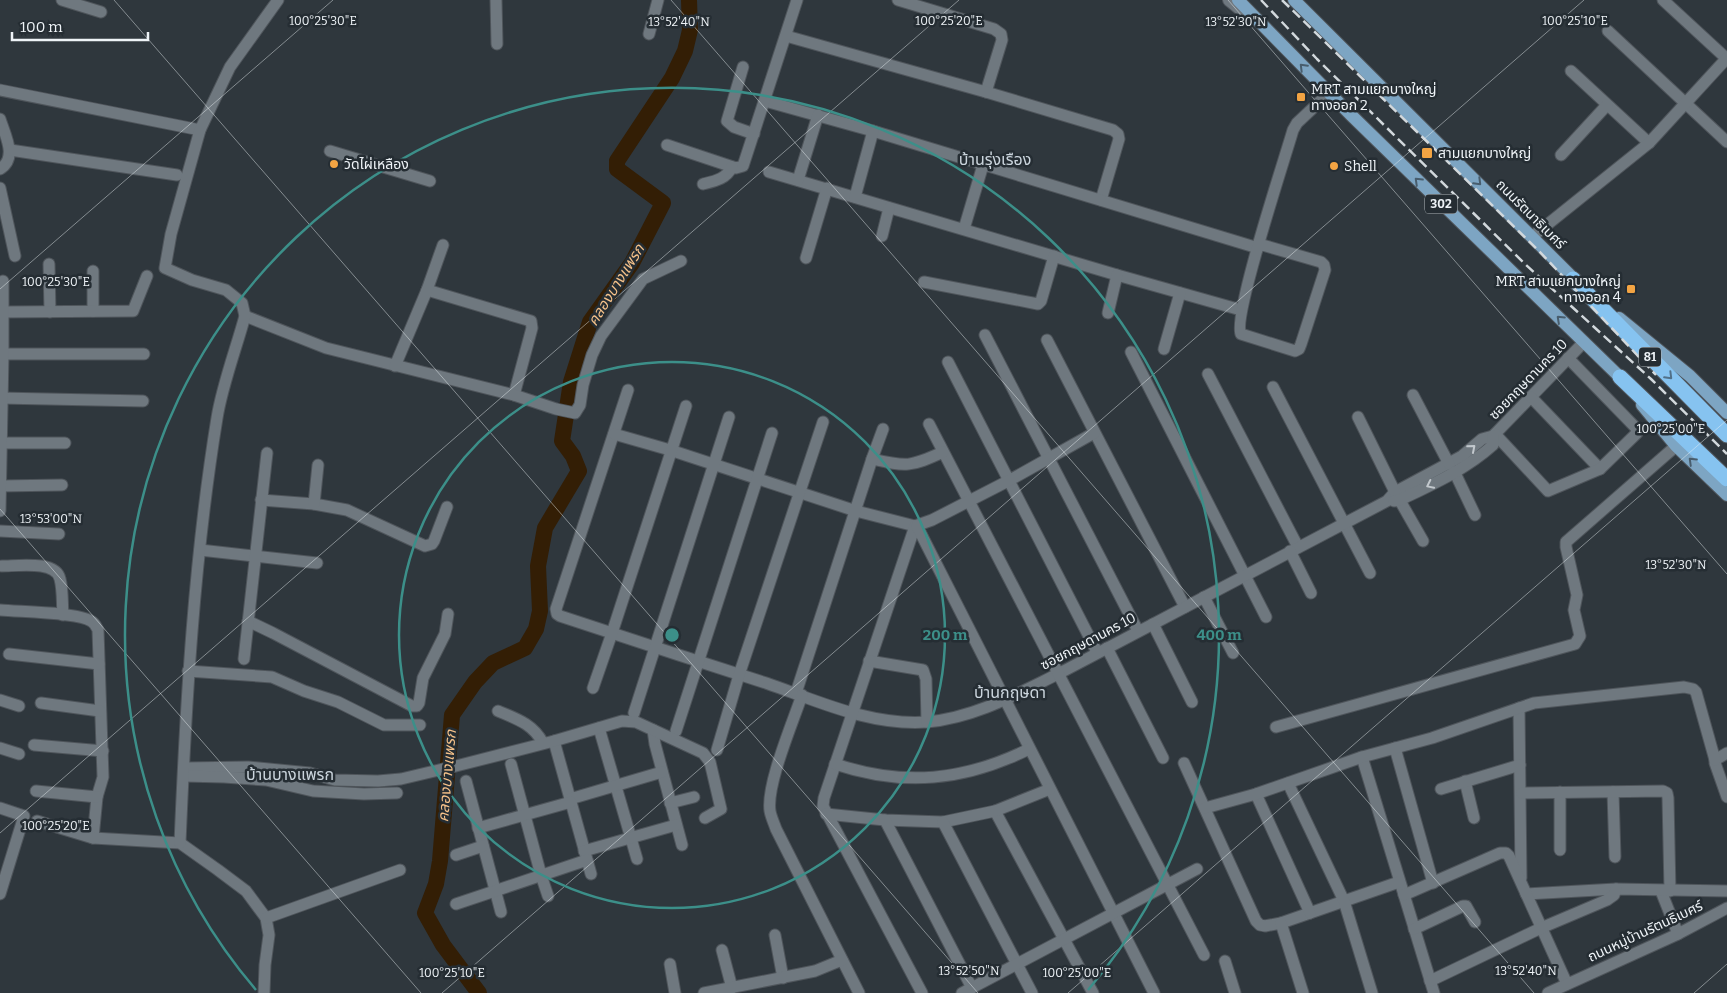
<svg xmlns="http://www.w3.org/2000/svg" width="1727" height="993" font-family="Bitter,'Noto Sans Thai',serif">
<rect width="100%" height="100%" fill="#2f373d"/>
<g fill="none" stroke-linecap="round" stroke-linejoin="round">
<path stroke="#331e05" stroke-width="16" d="M 479,993 L 443,945 L 425,913 L 436,884 L 440,861 L 452,715 L 475,682 L 493,663 L 525,648 L 536,629 L 540,611 L 538,566 L 545,528 L 579,471 L 573,456 L 562,441 L 571,382 L 590,322 L 632,263 L 663,203 L 617,169 L 617,161 L 672,78 L 685,51 L 690,30 L 689,0"/>
<defs>
<g id="street">
<path d="M 62,0 L 101,12"/>
<path d="M 496,0 L 497,44"/>
<path d="M 898,0 L 994,29 L 1001,34 L 1002,40 L 986,92"/>
<path d="M 1663,0 L 1727,59"/>
<path d="M 1608,31 L 1727,142"/>
<path d="M 649,34 L 658,0"/>
<path d="M 786,36 L 986,92 L 1113,130 L 1118,134 L 1119,139 L 1101,200"/>
<path d="M 743,67 L 727,121 L 734,127 L 754,134"/>
<path d="M 1571,71 L 1649,143"/>
<path d="M 0,90 L 200,130"/>
<path d="M 765,101 L 873,131 L 1258,248"/>
<path d="M 0,119 C 5,135 18,158 0,169"/>
<path d="M 667,145 L 736,168 L 743,166 L 797,0"/>
<path d="M 10,150 L 177,175"/>
<path d="M 330,151 L 430,181"/>
<path d="M 1561,155 L 1607,105"/>
<path d="M 769,172 L 1117,275 L 1241,310"/>
<path d="M 798,180 L 818,115"/>
<path d="M 703,184 C 715,181 726,179 732,167"/>
<path d="M 0,188 L 15,256"/>
<path d="M 855,197 L 873,131"/>
<path d="M 964,229 L 983,165"/>
<path d="M 882,236 L 889,208"/>
<path d="M 1533,236 L 1649,143 L 1727,58"/>
<path d="M 1259,244 L 1321,262 L 1324,265 L 1325,270 L 1301,344 L 1299,349 L 1295,351 L 1241,334 C 1232,318 1285,158 1293,130 L 1297,123 L 1329,93"/>
<path d="M 806,258 L 827,188"/>
<path d="M 49,264 L 50,312"/>
<path d="M 924,282 L 1038,304 L 1041,301 L 1054,256"/>
<path d="M 427,290 L 531,321 L 532,328 L 514,395"/>
<path d="M 93,311 L 93,271"/>
<path d="M 3,312 L 133,311 L 147,276"/>
<path d="M 1108,313 L 1117,275"/>
<path d="M 245,316 L 326,348 L 514,395 L 556,409 L 575,413 L 580,405 L 583,385 L 592,355 L 601,336 L 643,279 L 681,261"/>
<path d="M 985,335 L 1138,631"/>
<path d="M 1047,340 L 1185,607"/>
<path d="M 1164,349 L 1180,293"/>
<path d="M 1131,352 L 1266,617"/>
<path d="M 0,354 L 144,354"/>
<path d="M 948,362 L 1097,652"/>
<path d="M 395,366 L 427,290 L 443,245"/>
<path d="M 1208,374 L 1298,547"/>
<path d="M 1273,387 L 1370,573"/>
<path d="M 628,390 L 556,609 L 557,614 L 560,616 C 629,639 697,661 766,683 C 818,701 870,726 927,722 C 974,718 1017,694 1058,674 L 1387,501 L 1395,492 L 1462,456 L 1482,439 L 1493,436 L 1584,342"/>
<path d="M 1413,395 L 1449,464"/>
<path d="M 1531,397 L 1600,469"/>
<path d="M 0,398 L 143,401"/>
<path d="M 1358,417 L 1395,492 L 1423,541"/>
<path d="M 929,424 L 1204,955"/>
<path d="M 614,434 L 670,450 L 856,511 L 915,526 L 932,520 L 1010,480 L 1094,433"/>
<path d="M 1495,434 L 1548,491 L 1600,469 L 1637,433 L 1636,428 L 1568,358"/>
<path d="M 0,443 L 65,443"/>
<path d="M 872,459 C 907,467 910,467 943,452"/>
<path d="M 1455,473 L 1475,515"/>
<path d="M 0,486 L 62,485"/>
<path d="M 261,500 L 314,504 L 347,510 L 425,546 L 432,544 L 434,541 L 447,507"/>
<path d="M 1394,501 L 1400,500 C 1433,484 1465,470 1493,445 L 1493,436"/>
<path d="M 314,504 L 318,465"/>
<path d="M 0,511 L 3,354 L 3,281"/>
<path d="M 915,526 L 824,798 L 823,806 L 922,993"/>
<path d="M 917,526 L 1154,993"/>
<path d="M 0,531 L 59,534"/>
<path d="M 200,550 L 317,563"/>
<path d="M 1290,551 L 1311,593"/>
<path d="M 2,566 C 17,566 56,560 60,579 C 63,590 62,603 63,615"/>
<path d="M 1204,597 L 1233,653"/>
<path d="M 0,610 C 20,612 76,612 91,621 C 95,623 96,626 98,630 L 103,777 L 97,797 L 93,838"/>
<path d="M 248,621 L 273,633 L 412,706 L 417,706 L 419,703 L 423,678 L 445,634 L 448,614"/>
<path d="M 1153,624 L 1192,702"/>
<path d="M 1107,648 L 1163,758"/>
<path d="M 9,654 L 99,664"/>
<path d="M 244,659 L 267,453"/>
<path d="M 869,661 L 923,670 L 926,679 L 927,722"/>
<path d="M 188,671 L 272,677 L 304,691 L 338,702 L 384,725 L 420,725"/>
<path d="M 593,688 L 612,633 L 686,406"/>
<path d="M 796,693 L 872,459 L 883,429"/>
<path d="M 802,695 C 793,722 766,785 770,811 C 771,817 774,823 776,829 L 859,993"/>
<path d="M 0,700 L 19,706"/>
<path d="M 41,703 L 100,711"/>
<path d="M 1519,708 L 1521,878"/>
<path d="M 498,711 C 517,719 533,724 543,743"/>
<path d="M 634,713 L 729,417"/>
<path d="M 1276,727 L 1575,644 L 1580,636 L 1574,610 L 1577,595 L 1566,547 L 1566,542 L 1676,446"/>
<path d="M 599,728 L 637,859"/>
<path d="M 653,730 L 655,744 L 682,845"/>
<path d="M 676,731 L 772,433"/>
<path d="M 554,741 L 591,874"/>
<path d="M 34,745 L 103,751"/>
<path d="M 0,748 L 19,754"/>
<path d="M 1395,748 L 1433,883"/>
<path d="M 717,750 L 739,675 L 823,422"/>
<path d="M 1727,753 L 1715,760 L 1715,763 L 1727,797"/>
<path d="M 1362,757 L 1434,993"/>
<path d="M 1184,763 L 1256,921 L 1260,925 L 1265,926 L 1281,923 L 1399,882"/>
<path d="M 511,764 L 541,875 L 548,896"/>
<path d="M 835,764 C 904,787 964,781 1029,749"/>
<path d="M 185,768 L 248,767 L 310,773 L 335,780 L 378,781 L 401,779 L 456,766 L 554,741 L 622,721 L 636,722 L 703,753 L 710,762 L 721,809 L 705,818"/>
<path d="M 184,776 L 224,777 L 266,780 L 313,791 L 364,794 L 397,793"/>
<path d="M 466,781 L 501,912"/>
<path d="M 1465,781 L 1474,818"/>
<path d="M 1288,783 L 1344,901 L 1372,993"/>
<path d="M 1441,789 L 1520,765"/>
<path d="M 36,791 L 97,797"/>
<path d="M 1560,792 L 1560,850"/>
<path d="M 1613,792 L 1615,857"/>
<path d="M 1522,793 L 1663,791 L 1667,793 L 1668,798 L 1670,891"/>
<path d="M 1256,794 L 1310,913"/>
<path d="M 570,799 L 662,772"/>
<path d="M 670,803 L 694,797"/>
<path d="M 0,808 L 24,816 L 0,894"/>
<path d="M 1205,808 L 1256,794 L 1362,757 L 1432,738 L 1534,703 L 1684,687 L 1693,689 L 1696,692 L 1715,760"/>
<path d="M 995,811 L 1093,993"/>
<path d="M 826,814 L 885,820 L 943,822 L 995,811 L 1050,789"/>
<path d="M 885,820 L 972,988"/>
<path d="M 37,821 L 93,838 L 180,843 L 218,870 L 246,891 L 266,918 L 269,935 L 265,965 L 264,993"/>
<path d="M 943,822 L 1032,993"/>
<path d="M 478,828 L 571,802"/>
<path d="M 180,843 C 186,701 194,559 217,418 C 222,386 236,349 245,316 L 242,303 L 226,290 L 192,280 L 165,268 L 171,234 L 200,130 L 230,67 L 278,0"/>
<path d="M 584,851 L 676,825"/>
<path d="M 456,855 L 483,846"/>
<path d="M 1661,891 L 1678,934"/>
<path d="M 1526,894 L 1616,889 L 1727,891"/>
<path d="M 1404,895 L 1500,853 L 1506,853 L 1509,856 L 1567,984"/>
<path d="M 456,904 L 587,860"/>
<path d="M 266,918 L 400,870"/>
<path d="M 1281,923 L 1303,993"/>
<path d="M 1414,929 L 1463,906 L 1466,906 L 1475,922"/>
<path d="M 775,935 L 783,978"/>
<path d="M 722,950 L 732,988"/>
<path d="M 1225,961 L 1235,993"/>
<path d="M 670,964 L 675,993"/>
<path d="M 1430,981 L 1541,928 L 1607,900 L 1614,895 L 1616,889"/>
<path d="M 704,993 L 815,971 L 842,960"/>
<path d="M 962,993 L 1197,869"/>
<path d="M 1548,993 L 1678,934 L 1727,908"/>
</g>
<path id="secondary" d="M 1229,0 L 1245,13"/>
<g id="primary">
<path d="M 1238,0 L 1351,115 L 1626,383"/>
<path d="M 1294,0 L 1579,284"/>
<path d="M 1619,318 L 1690,376 L 1727,413"/>
<path d="M 1642,405 L 1676,446 L 1727,495"/>
</g>
<g id="highway">
<path d="M 1573,279 L 1727,435"/>
<path d="M 1620,377 L 1727,479"/>
</g>
</defs>
<use href="#street" stroke="#4f555b" stroke-width="13"/>
<use href="#secondary" stroke="#4f555b" stroke-width="14"/>
<use href="#primary" stroke="#4f555b" stroke-width="14"/>
<use href="#highway" stroke="#4f555b" stroke-width="17"/>
<use href="#street" stroke="#6f787f" stroke-width="11"/>
<use href="#secondary" stroke="#6f787f" stroke-width="12"/>
<use href="#primary" stroke="#7da5c3" stroke-width="12"/>
<use href="#highway" stroke="#86c3f0" stroke-width="15"/>
<g stroke="#d2d8dc" stroke-width="2.5" stroke-dasharray="10 5" stroke-linecap="butt">
<path d="M 1261,0 L 1317,59 L 1525,264 L 1651,379 L 1727,454"/>
<path d="M 1282,0 L 1539,251 L 1656,375"/>
</g>
</g>
<defs><path id="oneway-chevron" d="M-2-3.5L2.5 0L-2 3.5" fill="none" stroke-width="1.6" stroke-linecap="round" stroke-linejoin="round" transform="scale(1.25)"/></defs>
<g stroke="#485d6d">
<use href="#oneway-chevron" transform="translate(1303 67) rotate(-135)"/>
<use href="#oneway-chevron" transform="translate(1418 181) rotate(-136)"/>
<use href="#oneway-chevron" transform="translate(1478 182) rotate(45)"/>
<use href="#oneway-chevron" transform="translate(1560 319) rotate(-137)"/>
<use href="#oneway-chevron" transform="translate(1692 461) rotate(-136)"/>
</g>
<use stroke="#517088" href="#oneway-chevron" transform="translate(1669 376) rotate(45)"/>
<g stroke="#c2c8cd">
<use href="#oneway-chevron" transform="translate(1472 448) rotate(-41)"/>
<use href="#oneway-chevron" transform="translate(1430 485) rotate(154)"/>
</g>
<path fill="none" stroke="#eef3f7" stroke-width="1" stroke-opacity="0.45" d="M 114,0 L 978,993M 671,0 L 1534,993M 1228,0 L 1727,574M 0,289 L 333,0M 0,509 L 421,993M 0,833 L 959,0M 442,993 L 1584,0M 1068,993 L 1727,420M 1694,993 L 1727,964"/>
<g fill="none" stroke="#3c8f89" stroke-width="2.5">
<circle cx="672" cy="635" r="273"/>
<path d="M256 990A547 547 0 1 1 1088 990"/>
</g>
<g fill="#f3a443" stroke="#252d33" stroke-width="2">
<rect x="1296" y="92" width="10" height="10" rx="2.5"/>
<rect x="1421" y="147" width="12" height="12" rx="2.5"/>
<circle cx="334" cy="164" r="5"/>
<circle cx="1334" cy="166" r="5"/>
<rect x="1626" y="284" width="10" height="10" rx="2.5"/>
</g>
<g text-anchor="middle" stroke-width="5" stroke-linejoin="round" paint-order="stroke">
<g fill="#252d33" stroke="#b2b8bc" stroke-width="1">
<rect x="1425" y="194.5" width="32" height="19" rx="4"/>
<rect x="1639" y="347.5" width="22" height="19" rx="4"/>
</g>
<g font-size="12" font-weight="bold" fill="#eef3f7">
<text x="1441" y="208">302</text>
<text x="1650" y="361">81</text>
</g>
<g font-size="14" fill="#eef3f7" stroke="#252d33" text-anchor="start">
<text x="1311" y="94">MRT สามแยกบางใหญ่<tspan x="1311" dy="16">ทางออก 2</tspan></text>
<text x="1438" y="158">สามแยกบางใหญ่</text>
<text x="344" y="169">วัดไผ่เหลือง</text>
<text x="1344" y="171">Shell</text>
<text x="1621" y="286" text-anchor="end">MRT สามแยกบางใหญ่<tspan x="1621" dy="16">ทางออก 4</tspan></text>
</g>
<g font-size="14" fill="#eef3f7" stroke="#252d33">
<text transform="translate(1531 214) rotate(45)" y="5">ถนนรัตนาธิเบศร์</text>
<text transform="translate(1528 379) rotate(-46)" y="5">ซอยกฤษดานคร 10</text>
<text transform="translate(1088 641) rotate(-28)" y="5">ซอยกฤษดานคร 10</text>
<text transform="translate(1645 931) rotate(-25)" y="5">ถนนหมู่บ้านรัตนธิเบศร์</text>
</g>
<g font-size="15" font-style="italic" fill="#f6c28a" stroke="#252d33">
<text transform="translate(616 285) rotate(-58)" y="5">คลองบางแพรก</text>
<text transform="translate(447 776) rotate(-85)" y="5">คลองบางแพรก</text>
</g>
<g font-size="16" fill="#cbd5dd" stroke="#252d33">
<text x="995" y="165">บ้านรุ่งเรือง</text>
<text x="1010" y="698">บ้านกฤษดา</text>
<text x="290" y="780">บ้านบางแพรก</text>
</g>
</g>
<g font-size="12" text-anchor="middle" fill="#eef3f7" stroke="#252d33" stroke-width="5" stroke-linejoin="round" paint-order="stroke">
<text x="323" y="25">100°25'30"E</text>
<text x="949" y="25">100°25'20"E</text>
<text x="1575" y="25">100°25'10"E</text>
<text x="1236" y="26">13°52'30"N</text>
<text x="679" y="26">13°52'40"N</text>
<text x="56" y="286">100°25'30"E</text>
<text x="1671" y="433">100°25'00"E</text>
<text x="51" y="523">13°53'00"N</text>
<text x="1676" y="569">13°52'30"N</text>
<text x="56" y="830">100°25'20"E</text>
<text x="969" y="975">13°52'50"N</text>
<text x="1526" y="975">13°52'40"N</text>
<text x="452" y="977">100°25'10"E</text>
<text x="1077" y="977">100°25'00"E</text>
</g>
<circle cx="672" cy="635" r="8" fill="#3c8f89" stroke="#252d33" stroke-width="2.5"/>
<g font-size="15" text-anchor="middle" font-weight="bold" fill="#3c8f89" stroke="#252d33" stroke-width="5" stroke-linejoin="round" paint-order="stroke">
<text x="945" y="640">200 m</text>
<text x="1219" y="640">400 m</text>
</g>
<path d="M12 32v8h136v-8" fill="none" stroke="#eef3f7" stroke-width="2.5"/>
<text x="20" y="32" font-size="15" fill="#eef3f7" stroke="#252d33" stroke-width="4" paint-order="stroke">100 m</text>
</svg>
